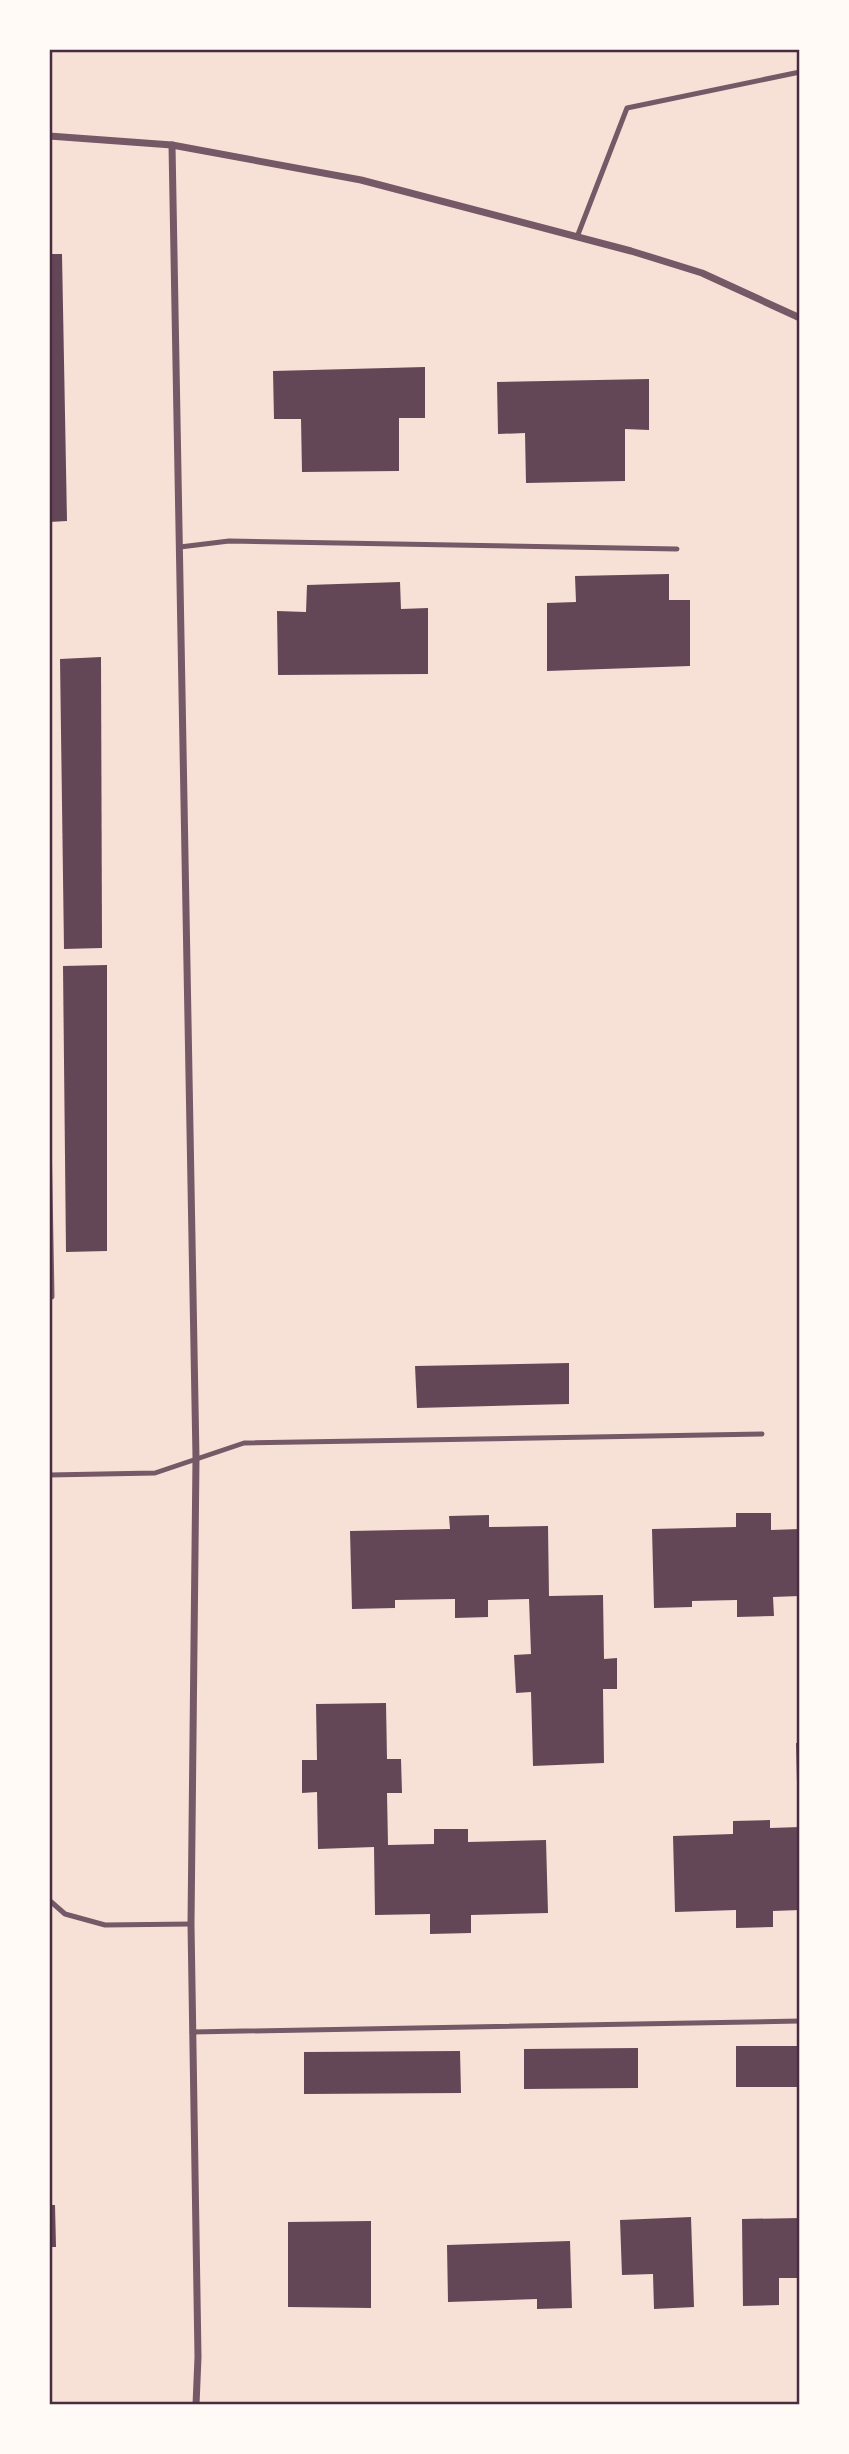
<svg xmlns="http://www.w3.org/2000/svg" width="849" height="2454" font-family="Arial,sans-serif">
<rect width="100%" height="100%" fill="#f7e1d7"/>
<g fill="#644757">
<path d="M 49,254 L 62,254 L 67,521 L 49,522 Z"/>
<path d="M 425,367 L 425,418 L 399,418 L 399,471 L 302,472 L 301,419 L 274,419 L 273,371 Z"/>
<path d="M 649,379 L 649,430 L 625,429 L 625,481 L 526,483 L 525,433 L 498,434 L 497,382 Z"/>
<path d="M 669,574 L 669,600 L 690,600 L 690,666 L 547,671 L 547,603 L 576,602 L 575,576 Z"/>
<path d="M 400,582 L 401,609 L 428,608 L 428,674 L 278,675 L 277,611 L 306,612 L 307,585 Z"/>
<path d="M 101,657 L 102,948 L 64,949 L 60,659 Z"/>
<path d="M 107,965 L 107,1251 L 66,1252 L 63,966 Z"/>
<path d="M 569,1363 L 569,1404 L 417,1408 L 415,1366 Z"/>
<path d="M 736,1513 L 771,1513 L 771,1530 L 800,1529 L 800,1596 L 773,1597 L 774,1616 L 737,1617 L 737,1600 L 692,1601 L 692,1607 L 654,1608 L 652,1529 L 736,1527 Z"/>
<path d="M 489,1515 L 489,1527 L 548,1526 L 549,1596 L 603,1595 L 604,1659 L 617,1658 L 617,1689 L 603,1689 L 604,1763 L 533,1766 L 531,1692 L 516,1693 L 514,1655 L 531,1654 L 529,1599 L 488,1600 L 488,1617 L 455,1618 L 455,1599 L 395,1600 L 395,1608 L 352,1609 L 350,1531 L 450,1529 L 449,1516 Z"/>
<path d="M 386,1703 L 387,1759 L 401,1759 L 402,1793 L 387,1793 L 388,1845 L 434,1844 L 434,1829 L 468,1829 L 468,1842 L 546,1840 L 548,1913 L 471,1915 L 471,1933 L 430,1934 L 430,1914 L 375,1915 L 374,1847 L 318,1849 L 317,1792 L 302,1793 L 302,1760 L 317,1760 L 316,1704 Z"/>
<path d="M 796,1743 L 800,1743 L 800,1782 L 797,1782 Z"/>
<path d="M 770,1820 L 770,1828 L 800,1827 L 800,1910 L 773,1911 L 773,1927 L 736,1928 L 736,1910 L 675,1912 L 673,1836 L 733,1834 L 733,1821 Z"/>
<rect x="736" y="2046" width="64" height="41"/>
<path d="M 638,2048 L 638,2088 L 524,2089 L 524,2049 Z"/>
<path d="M 460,2051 L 461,2093 L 304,2094 L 304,2052 Z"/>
<path d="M 49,2181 L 51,2181 L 52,2201 L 49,2201 Z"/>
<path d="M 49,2205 L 55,2205 L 56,2247 L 49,2247 Z"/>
<path d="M 691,2217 L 694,2307 L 654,2309 L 653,2274 L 622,2275 L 620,2220 Z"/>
<path d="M 800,2218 L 800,2278 L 779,2278 L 779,2305 L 743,2306 L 742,2219 Z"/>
<path d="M 371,2221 L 371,2308 L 288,2307 L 288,2222 Z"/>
<path d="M 570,2241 L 572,2308 L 537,2309 L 537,2299 L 448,2302 L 447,2245 Z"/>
</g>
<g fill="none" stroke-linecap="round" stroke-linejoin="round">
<g stroke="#755966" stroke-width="5">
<path d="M 577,237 L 627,108 L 800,72"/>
<path d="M 180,547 L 229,541 L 677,549"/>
<path d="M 49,1134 L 52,1297 L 49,1297"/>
<path d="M 49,1475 L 155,1473 L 244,1443 L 762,1434"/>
<path d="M 49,1900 L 65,1914 L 105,1925 L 191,1924"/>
<path d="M 192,2032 L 800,2021"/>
</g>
<g stroke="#755966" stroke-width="7">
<path d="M 49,136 L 172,145 L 361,180 L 631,251 L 702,273 L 800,318"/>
<path d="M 172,145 L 196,1458 L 191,1924 L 198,2357 L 196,2405"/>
</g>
</g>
<rect width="849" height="2454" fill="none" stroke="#fffaf5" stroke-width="102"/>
<rect x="51" y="51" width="747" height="2352" fill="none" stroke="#4a2c40" stroke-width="2.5"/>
</svg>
